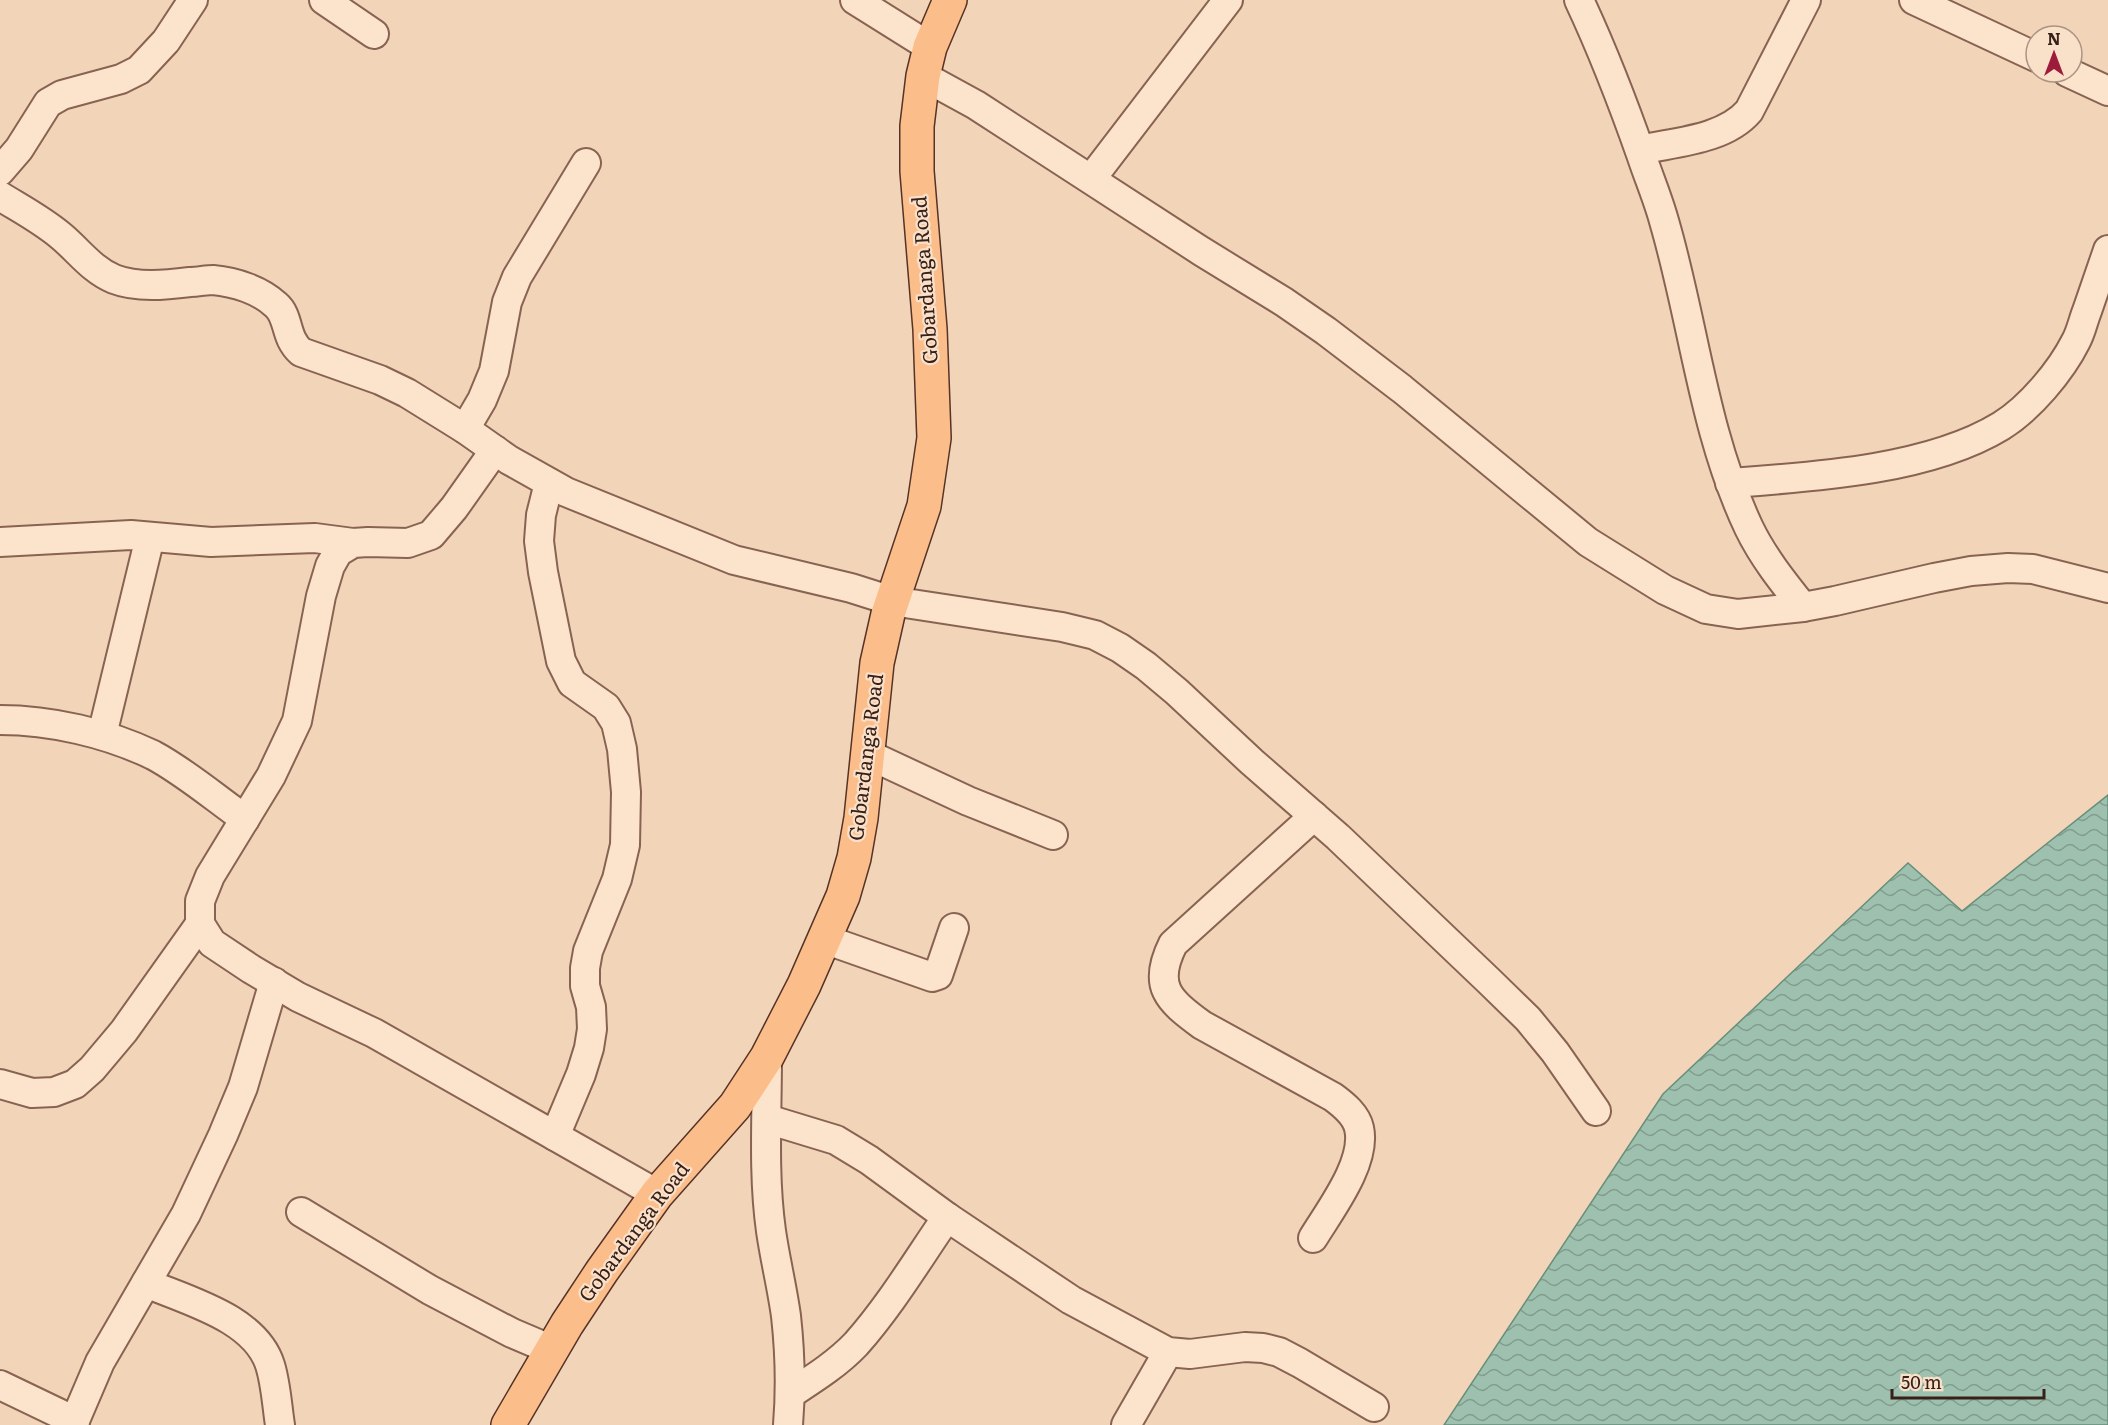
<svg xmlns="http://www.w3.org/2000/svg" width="2108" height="1425" font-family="Literata,serif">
<defs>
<pattern id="water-waves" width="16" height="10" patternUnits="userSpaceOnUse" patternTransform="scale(1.5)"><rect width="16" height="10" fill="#9ec1af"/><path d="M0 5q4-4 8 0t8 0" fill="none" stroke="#829c8e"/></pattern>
</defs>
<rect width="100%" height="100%" fill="#f2d4b9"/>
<path fill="url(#water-waves)" stroke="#658f7b" stroke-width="1.5" d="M 2108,795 L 2108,1425 L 1444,1425 L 1663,1094 L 1908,863 L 1962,911 Z"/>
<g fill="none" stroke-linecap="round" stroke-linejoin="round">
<defs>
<g id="minor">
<path d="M 324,0 L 374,34"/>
<path d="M 855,0 L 930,47"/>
<path d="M 1579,0 C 1603,51 1623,103 1642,157 C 1649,178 1658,199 1664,221 C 1694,323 1703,431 1749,528 C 1763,557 1783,582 1803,607"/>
<path d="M 1914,0 L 2036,57"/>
<path d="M 2067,72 L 2108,91"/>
<path d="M 923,76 L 976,105 L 1201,251 L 1284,302 L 1326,331 L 1402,389 L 1588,542 L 1665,590 L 1706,609 L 1738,614 L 1803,607 L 1835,601 L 1934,578 L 1971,571 L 2008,568 L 2033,569 L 2108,588"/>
<path d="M 1640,150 C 1675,142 1724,140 1749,111 L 1806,0"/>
<path d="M 0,171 L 19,149 L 48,103 L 62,95 L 121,79 L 139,70 L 166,41 L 193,0"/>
<path d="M 1091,179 L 1228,0"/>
<path d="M 0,196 C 21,209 42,220 61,236 C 79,251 92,270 114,279 C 137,288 166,285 190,282 C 198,282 206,280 213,280 C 235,282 260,290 276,305 C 290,317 284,337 301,352 L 380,380 L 407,393 L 465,429 L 509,460 L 566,492 L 734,560 L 851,588 L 892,601 L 1062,627 L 1095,635 L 1120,648 L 1146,666 L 1177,692 L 1252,762 L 1338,837 L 1489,981 L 1528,1019 L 1555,1052 L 1596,1111"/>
<path d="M 465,429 L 482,400 L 494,371 L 507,302 L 517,277 L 586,163"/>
<path d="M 495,450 L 454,508 L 431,535 L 408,543 L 368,542 L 353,543 L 338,552 L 330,566 L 321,596 L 297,721 L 271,776 L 210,876 L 200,901 L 200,924 L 212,943 L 251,969 L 298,997 L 374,1033 L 657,1194"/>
<path d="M 549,483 L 541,515 L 539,541 L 543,572 L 561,661 L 572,683 L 606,707 L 616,723 L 622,749 L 626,792 L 625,845 L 617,879 L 588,951 L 585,968 L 585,986 L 591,1007 L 592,1029 L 589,1048 L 581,1074 L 555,1136"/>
<path d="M 1730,483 C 1814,477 1929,470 2001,426 C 2030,408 2061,371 2076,341 C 2081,332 2083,321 2087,311 C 2094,291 2101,270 2108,250"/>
<path d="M 0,542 L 131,535 L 211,542 L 315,538 L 353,543"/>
<path d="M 0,720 C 51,720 107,733 153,755 C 185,772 215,798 245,819"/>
<path d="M 102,735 L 150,537"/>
<path d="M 867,754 L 968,801 L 1053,835"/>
<path d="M 824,939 L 932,977 L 938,975 L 954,928"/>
<path d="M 767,1057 C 767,1115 763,1174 771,1231 C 775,1259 782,1287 786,1316 C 790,1352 791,1388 788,1425"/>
<path d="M 0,1084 L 32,1093 L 54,1092 L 75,1084 L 92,1069 L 124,1031 L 200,924"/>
<path d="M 767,1119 L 836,1140 L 869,1160 L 947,1217 L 1071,1300 L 1168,1352 L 1190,1354 L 1245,1347 L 1263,1348 L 1279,1352 L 1300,1363 L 1374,1407"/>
<path d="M 301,1212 L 430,1290 L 512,1333 L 552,1350"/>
<path d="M 1313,1238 C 1330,1210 1367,1162 1359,1128 C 1356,1115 1344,1105 1333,1097 L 1202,1025 C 1168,1000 1152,986 1173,944 L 1314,816"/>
<path d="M 146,1283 C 188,1301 255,1318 270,1365 C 276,1384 277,1406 280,1425"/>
<path d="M 0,1385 L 75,1421"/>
<path d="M 790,1394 C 813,1379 837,1364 856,1344 C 890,1306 918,1259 947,1217"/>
<path d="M 73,1425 L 100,1362 L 186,1214 L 223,1135 L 243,1087 L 274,982"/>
<path d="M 1126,1425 L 1168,1352"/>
</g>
<path id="major" d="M 508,1425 L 567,1324 L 602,1271 L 657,1194 L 735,1106 L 767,1057 L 804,985 L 843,896 L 854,858 L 861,818 L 877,663 L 888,614 L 924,506 L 934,438 L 930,329 L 917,171 L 917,126 L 923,76 L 930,47 L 950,0"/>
</defs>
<use href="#minor" stroke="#896352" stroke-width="32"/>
<use href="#major" stroke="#563327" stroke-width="36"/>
<use href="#minor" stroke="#fce3cc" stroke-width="28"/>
<use href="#major" stroke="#fbbe8b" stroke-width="33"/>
</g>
<g text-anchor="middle" stroke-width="4.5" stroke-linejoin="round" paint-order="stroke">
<g font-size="20" fill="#372019" stroke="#f9e0c9">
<text transform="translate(925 280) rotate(-94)" y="7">Gobardanga Road</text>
<text transform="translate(866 757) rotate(-83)" y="7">Gobardanga Road</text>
<text transform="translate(634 1232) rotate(-53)" y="7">Gobardanga Road</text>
</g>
</g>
<g transform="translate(2054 54)"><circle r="28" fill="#f9e0c9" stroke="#ab9383" stroke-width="1.5"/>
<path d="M0-4.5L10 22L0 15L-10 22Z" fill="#9e1c3b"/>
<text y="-9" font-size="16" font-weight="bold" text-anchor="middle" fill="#372019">N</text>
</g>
<path d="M1892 1389v9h152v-9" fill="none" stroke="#372019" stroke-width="3"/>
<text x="1901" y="1389" font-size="18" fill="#372019" stroke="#f9e0c9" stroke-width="4.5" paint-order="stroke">50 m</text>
</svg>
